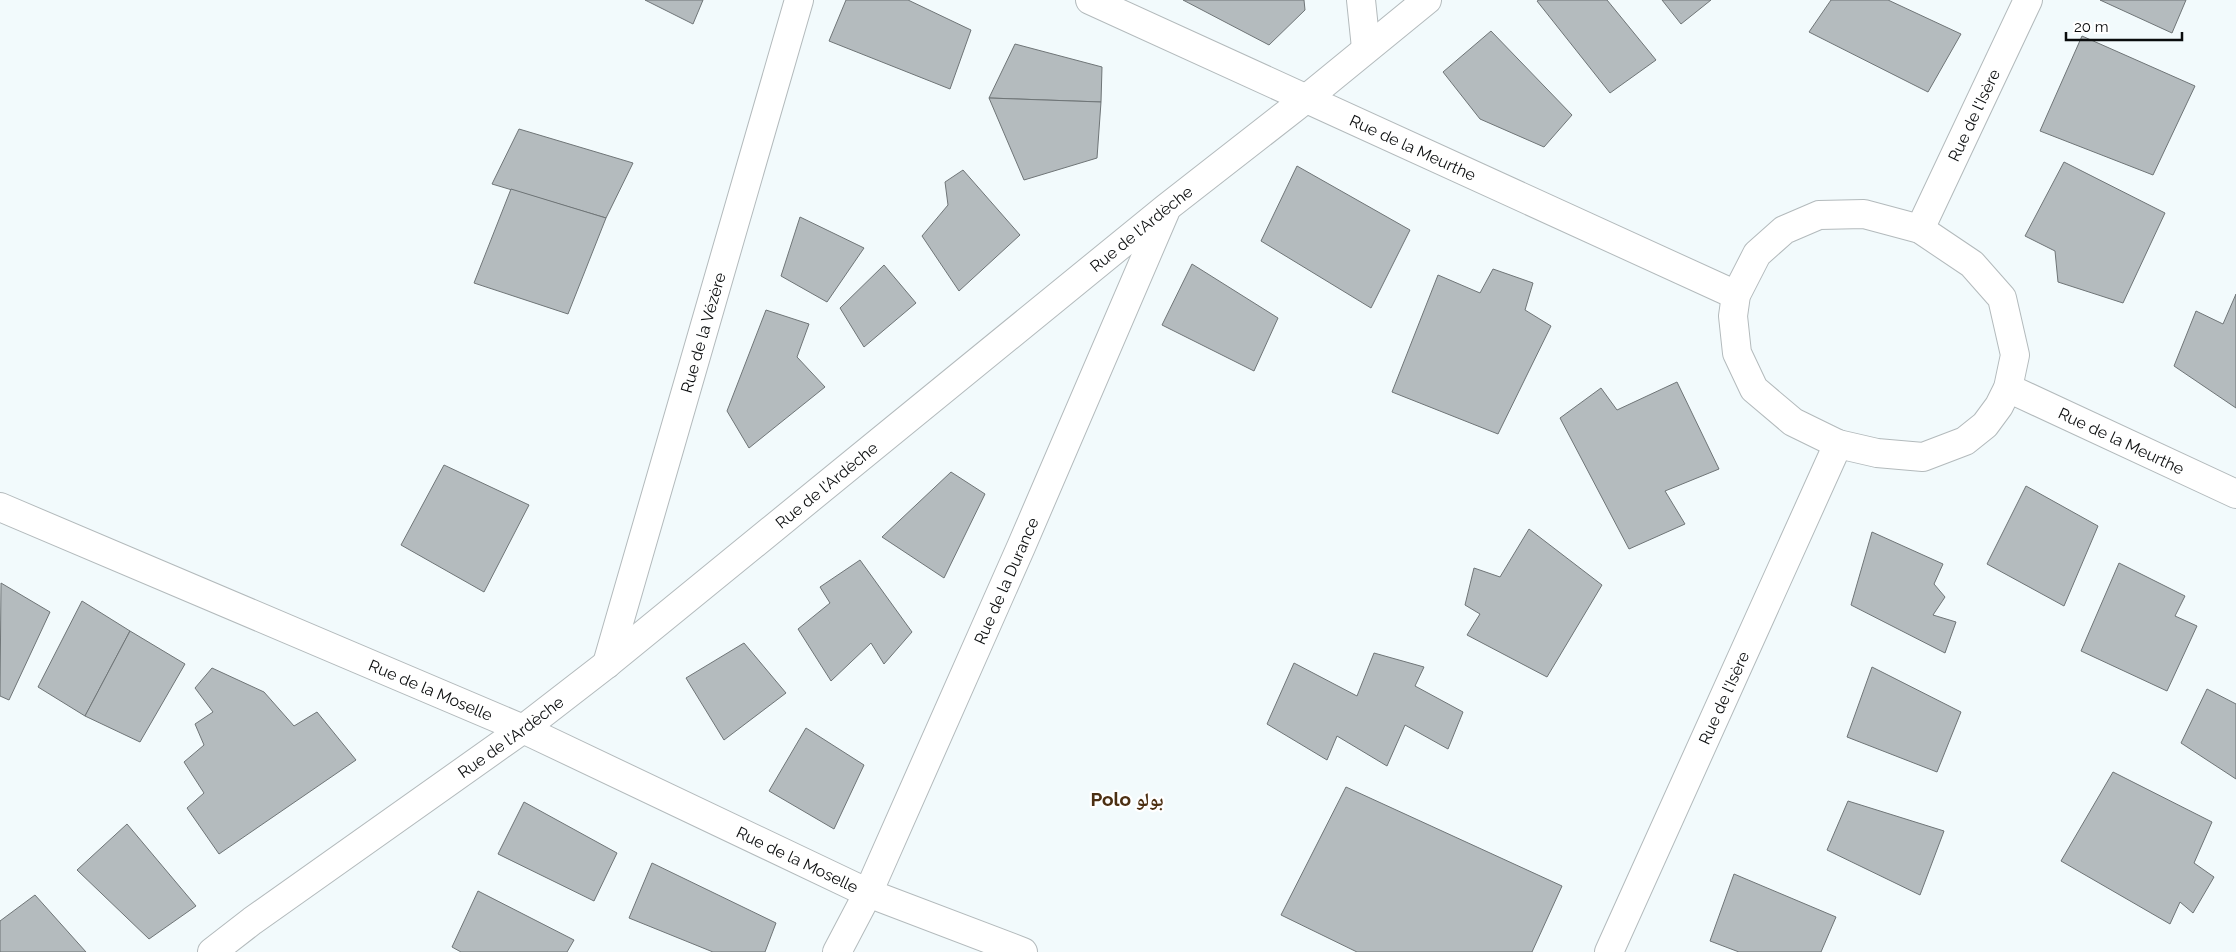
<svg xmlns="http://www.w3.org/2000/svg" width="2236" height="952" font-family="Raleway,'Noto Naskh Arabic',sans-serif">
<rect width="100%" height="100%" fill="#f2fafc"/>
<g fill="#b4bbbe" stroke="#6f7577">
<path d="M 645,0 L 703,0 L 693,24 Z"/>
<path d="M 846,0 L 908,0 L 971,30 L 950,89 L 829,41 Z"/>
<path d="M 1183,0 L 1304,0 L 1305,10 L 1269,45 Z"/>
<path d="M 1539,0 L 1607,0 L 1656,60 L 1610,93 L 1537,1 Z"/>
<path d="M 1662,0 L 1711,0 L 1681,24 Z"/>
<path d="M 1831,0 L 1888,0 L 1961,34 L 1928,92 L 1809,32 Z"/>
<path d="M 2100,0 L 2186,0 L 2172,33 Z"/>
<path d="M 1491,31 L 1572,115 L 1544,147 L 1480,119 L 1443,72 Z"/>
<path d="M 2082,36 L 2195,86 L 2153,175 L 2040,131 Z"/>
<path d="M 1015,44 L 1102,67 L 1101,102 L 989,98 Z"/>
<path d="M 989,98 L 1101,102 L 1097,158 L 1024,180 Z"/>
<path d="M 519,129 L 633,163 L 606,218 L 492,184 Z"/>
<path d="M 2064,162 L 2165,213 L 2123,303 L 2058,282 L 2055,251 L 2025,236 Z"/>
<path d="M 1297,166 L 1410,230 L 1371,308 L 1261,241 Z"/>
<path d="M 963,170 L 1020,235 L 959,291 L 922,236 L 948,205 L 945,182 Z"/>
<path d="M 511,189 L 606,218 L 568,314 L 474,283 Z"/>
<path d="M 800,217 L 864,248 L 827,302 L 781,276 Z"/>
<path d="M 1192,264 L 1278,318 L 1254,371 L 1162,325 Z"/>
<path d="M 884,265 L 916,303 L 864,347 L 840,308 Z"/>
<path d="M 1493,269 L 1533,283 L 1525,310 L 1551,326 L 1498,434 L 1392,392 L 1438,275 L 1480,293 Z"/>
<path d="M 2236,294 L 2236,408 L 2174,366 L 2196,311 L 2223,324 Z"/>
<path d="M 766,310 L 809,324 L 797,357 L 825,387 L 749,448 L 727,411 Z"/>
<path d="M 1677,382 L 1719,469 L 1665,491 L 1685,524 L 1629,549 L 1560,418 L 1601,388 L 1617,410 Z"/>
<path d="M 444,465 L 529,505 L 484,592 L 401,545 Z"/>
<path d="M 951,472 L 985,494 L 944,578 L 882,537 Z"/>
<path d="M 2026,486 L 2098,526 L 2064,606 L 1987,564 Z"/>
<path d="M 1529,529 L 1602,585 L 1547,677 L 1467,635 L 1480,614 L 1465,605 L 1474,568 L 1500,577 Z"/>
<path d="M 1872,532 L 1943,564 L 1934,584 L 1945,597 L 1933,615 L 1956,622 L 1945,653 L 1851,605 Z"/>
<path d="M 860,560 L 912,632 L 884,664 L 871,643 L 831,681 L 798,629 L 830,603 L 820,587 Z"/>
<path d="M 2119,563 L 2185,596 L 2175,616 L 2197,626 L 2167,691 L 2081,651 Z"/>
<path d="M 1,583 L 50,612 L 9,700 L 0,696 Z"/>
<path d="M 82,601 L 130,631 L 85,716 L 38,687 Z"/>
<path d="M 130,631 L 185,664 L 140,742 L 85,716 Z"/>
<path d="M 744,643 L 786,693 L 724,740 L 686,678 Z"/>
<path d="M 1374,653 L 1424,667 L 1415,686 L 1463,712 L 1448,749 L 1405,725 L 1387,766 L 1337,736 L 1327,760 L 1267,724 L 1294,663 L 1357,696 Z"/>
<path d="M 1872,667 L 1961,712 L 1937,772 L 1847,737 Z"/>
<path d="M 212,668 L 264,692 L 294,726 L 317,712 L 356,760 L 219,854 L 187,808 L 204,793 L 184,762 L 204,745 L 195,724 L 213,712 L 195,688 Z"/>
<path d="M 2207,689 L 2236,704 L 2236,779 L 2181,743 Z"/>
<path d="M 806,728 L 864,765 L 834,829 L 769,791 Z"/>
<path d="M 2113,772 L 2212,822 L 2194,863 L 2214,877 L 2193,913 L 2180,902 L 2170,924 L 2061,861 Z"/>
<path d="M 1346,787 L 1562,886 L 1532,952 L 1357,952 L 1281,915 Z"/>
<path d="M 1848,801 L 1944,831 L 1920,895 L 1827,850 Z"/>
<path d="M 524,802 L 617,853 L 594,901 L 498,854 Z"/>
<path d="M 127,824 L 196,906 L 149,939 L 77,870 Z"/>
<path d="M 652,863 L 776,923 L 765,952 L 713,952 L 629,918 Z"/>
<path d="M 1734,874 L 1836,917 L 1821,952 L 1739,952 L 1710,941 Z"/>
<path d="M 478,891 L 574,940 L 567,952 L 461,952 L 452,947 Z"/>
<path d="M 35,895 L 86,952 L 0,952 L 0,921 Z"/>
</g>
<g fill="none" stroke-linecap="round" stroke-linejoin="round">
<defs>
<g id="minor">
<path id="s1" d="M 1090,0 L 1736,295"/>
<path d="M 1361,0 L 1366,48"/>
<path d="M 1864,214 L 1920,229 L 1972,264 L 2002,298 L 2015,355 L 2008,388 L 1999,406 L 1985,425 L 1965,441 L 1923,457 L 1877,453 L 1838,444 L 1793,422 L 1754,389 L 1737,353 L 1733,316 L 1736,295 L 1757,254 L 1784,230 L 1819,215 Z"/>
<path id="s2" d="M 1920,229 L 2028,0"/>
<path id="s3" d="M 2008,388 L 2236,494"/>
<path id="s4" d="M 0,507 L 523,729 L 868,893 L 1023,952"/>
<path id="s5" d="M 607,664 L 799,0"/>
<path id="s6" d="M 212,952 L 252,921 L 523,729 L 607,664 L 1166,208 L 1307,98 L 1427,0"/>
<path id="s7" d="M 837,952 L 868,893 L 1021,547 L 1165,212"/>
<path id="s8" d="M 1609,952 L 1838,444"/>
</g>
</defs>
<use href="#minor" stroke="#b3babc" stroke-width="30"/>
<use href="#minor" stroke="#fff" stroke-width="28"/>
</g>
<g text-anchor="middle" stroke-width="4.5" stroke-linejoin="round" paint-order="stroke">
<g font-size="16" fill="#0a0c0d" stroke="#fff">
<text dy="6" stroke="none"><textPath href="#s2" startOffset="126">Rue de l'Isère</textPath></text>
<text dy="6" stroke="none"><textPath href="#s1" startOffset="355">Rue de la Meurthe</textPath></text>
<text dy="6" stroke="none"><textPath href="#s6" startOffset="1178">Rue de l'Ardèche</textPath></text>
<text dy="6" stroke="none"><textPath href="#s5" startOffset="345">Rue de la Vézère</textPath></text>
<text dy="6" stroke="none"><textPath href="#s3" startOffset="125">Rue de la Meurthe</textPath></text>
<text dy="6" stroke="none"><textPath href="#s6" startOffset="772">Rue de l'Ardèche</textPath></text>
<text dy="6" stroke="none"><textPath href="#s7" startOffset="408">Rue de la Durance</textPath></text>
<text dy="6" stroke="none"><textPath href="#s4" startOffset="468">Rue de la Moselle</textPath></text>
<text dy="6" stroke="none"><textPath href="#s8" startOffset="279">Rue de l'Isère</textPath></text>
<text dy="6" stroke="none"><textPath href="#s6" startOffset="368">Rue de l'Ardèche</textPath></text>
<text dy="6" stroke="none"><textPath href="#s4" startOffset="872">Rue de la Moselle</textPath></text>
</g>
<g font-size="19" font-weight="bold" fill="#4c2f12" stroke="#fff">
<text x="1127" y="806">Polo بولو</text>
</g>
</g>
<path d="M2066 32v8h116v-8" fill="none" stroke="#0a0c0d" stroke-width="2.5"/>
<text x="2074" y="32" font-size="15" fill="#0a0c0d" stroke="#ffffff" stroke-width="4" paint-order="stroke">20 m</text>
</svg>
